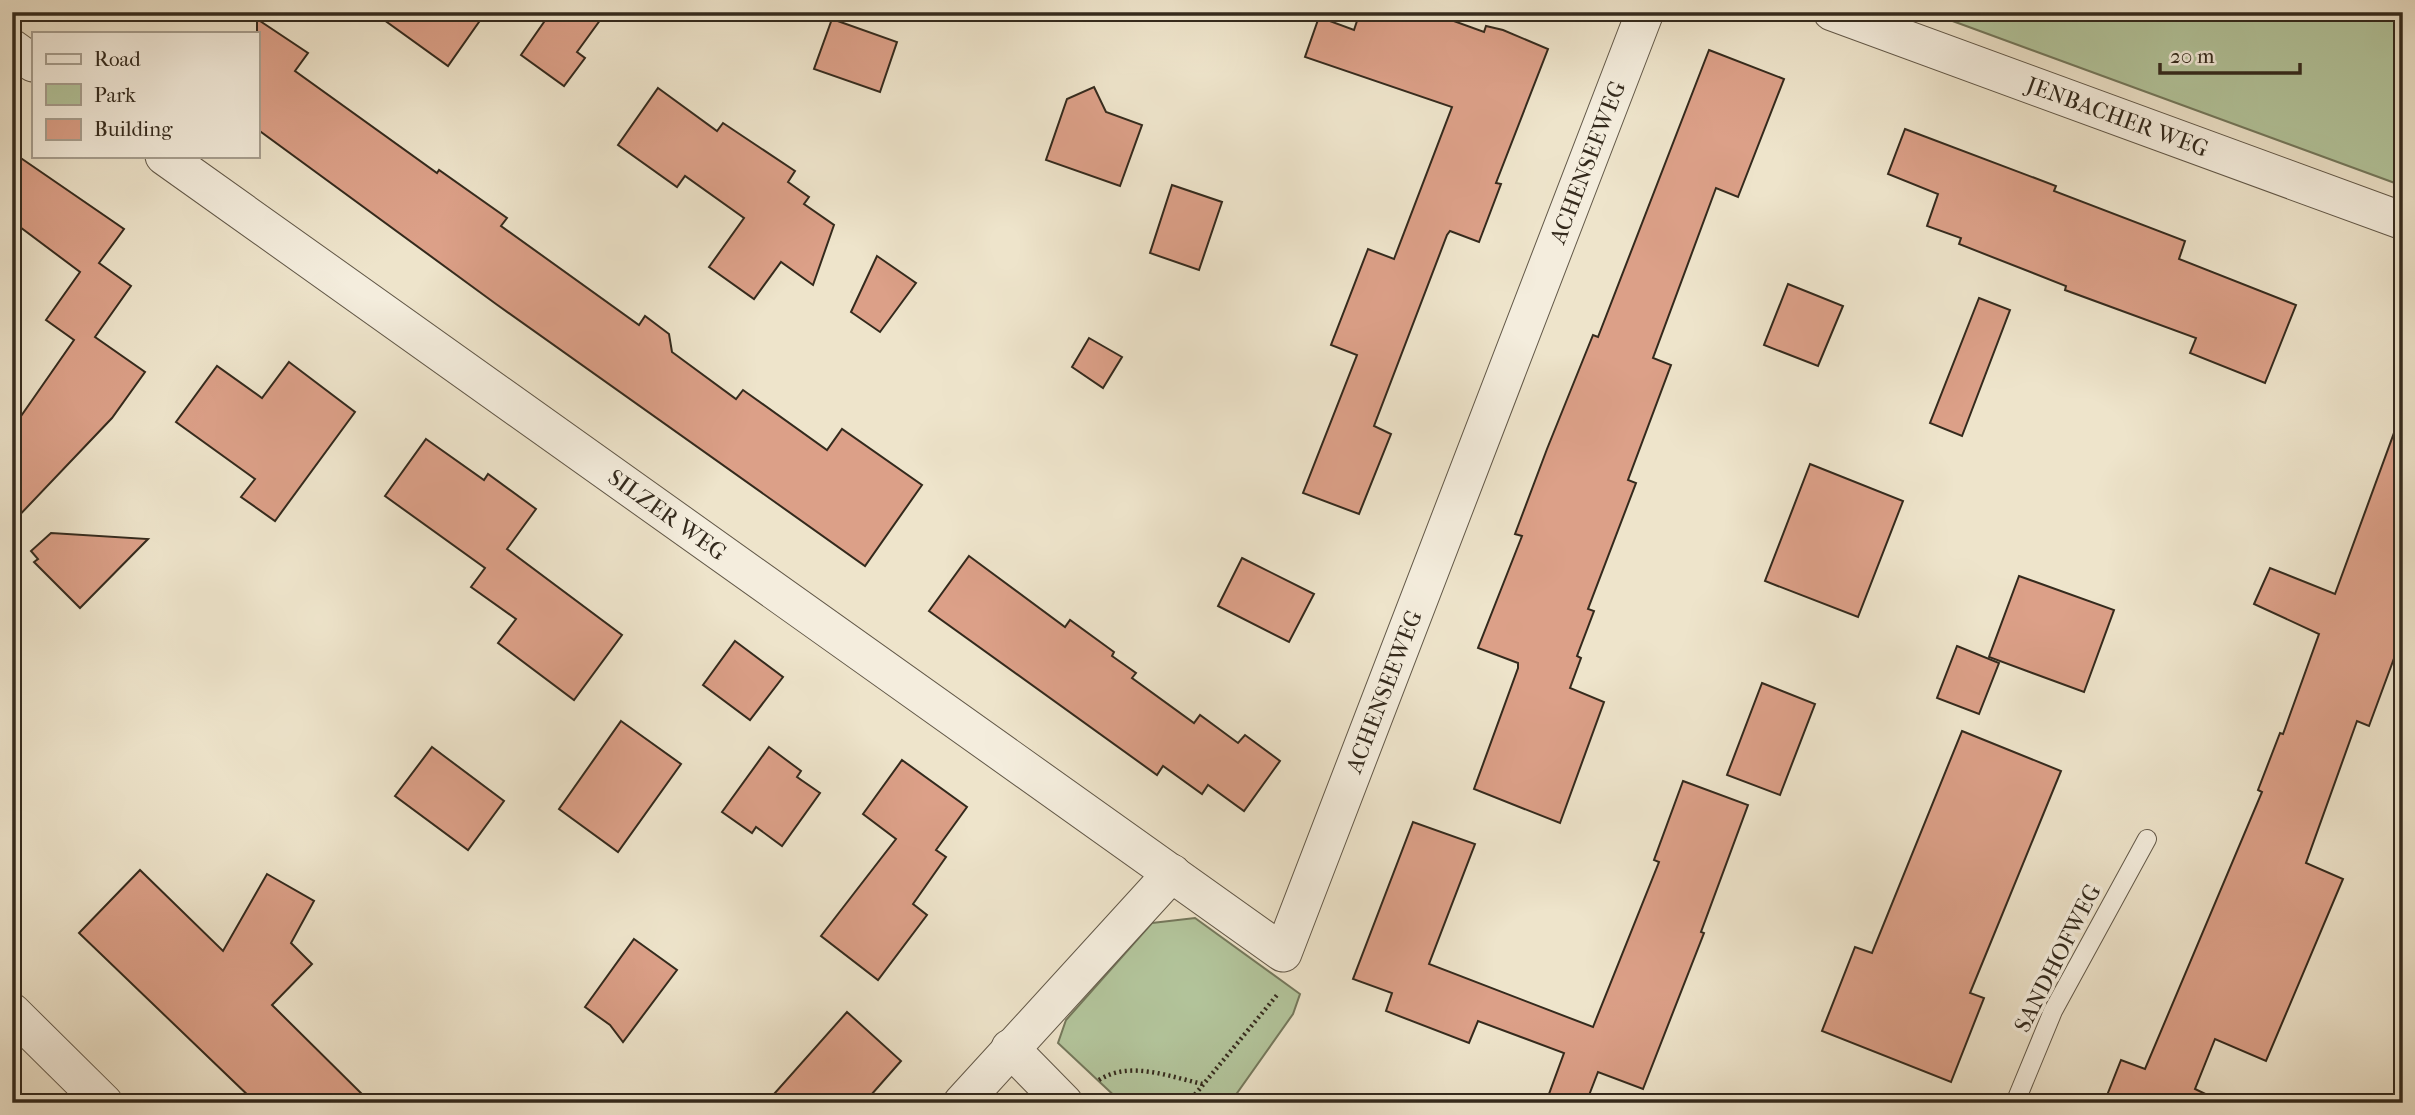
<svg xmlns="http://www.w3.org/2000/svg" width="2415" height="1115" font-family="'IM FELL French Canon',serif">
<rect width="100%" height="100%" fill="#eee4cb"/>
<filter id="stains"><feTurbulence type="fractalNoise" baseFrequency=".00286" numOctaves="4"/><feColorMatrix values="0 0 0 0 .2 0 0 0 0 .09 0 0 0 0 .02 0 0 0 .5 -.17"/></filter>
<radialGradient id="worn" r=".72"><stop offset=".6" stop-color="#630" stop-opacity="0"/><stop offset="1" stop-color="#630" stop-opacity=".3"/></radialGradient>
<g fill="#b3c59c" stroke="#74785c" stroke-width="2">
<path d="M 1928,12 L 2403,12 L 2403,186 Z"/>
<path d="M 1195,918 L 1300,994 L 1293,1014 L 1230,1103 L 1122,1103 L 1058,1043 L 1066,1020 L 1152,923 Z"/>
</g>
<g fill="#dca088" stroke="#342a1d" stroke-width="2">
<path d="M 373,12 L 486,12 L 448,66 Z"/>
<path d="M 551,12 L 606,12 L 577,52 L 585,58 L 564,86 L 521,55 Z"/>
<path d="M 1360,12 L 1429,12 L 1484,32 L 1486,26 L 1503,30 L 1548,49 L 1496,183 L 1501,184 L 1479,242 L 1450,231 L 1447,235 L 1374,426 L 1391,434 L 1359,514 L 1303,493 L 1357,355 L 1331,345 L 1368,249 L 1394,259 L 1452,107 L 1305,57 L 1319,17 L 1354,30 Z"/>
<path d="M 257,19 L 308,53 L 295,71 L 437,173 L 439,170 L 507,218 L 501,226 L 639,325 L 645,316 L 669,334 L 672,352 L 736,399 L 743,390 L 827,450 L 842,429 L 922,485 L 865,566 L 496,304 L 257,129 Z"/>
<path d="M 832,19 L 897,42 L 880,92 L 814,69 Z"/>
<path d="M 1709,50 L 1784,79 L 1738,197 L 1716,188 L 1653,358 L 1671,365 L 1628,480 L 1636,483 L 1588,609 L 1594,611 L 1577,656 L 1581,658 L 1570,688 L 1604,702 L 1560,823 L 1474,789 L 1518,668 L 1518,663 L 1478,648 L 1522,536 L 1515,534 L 1547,449 L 1593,335 L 1598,337 Z"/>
<path d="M 1094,87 L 1106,112 L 1142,125 L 1120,186 L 1046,160 L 1067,99 Z"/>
<path d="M 658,88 L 717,131 L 723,123 L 795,171 L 788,182 L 809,197 L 804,204 L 834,225 L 813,285 L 781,262 L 754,299 L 709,267 L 744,218 L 685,176 L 677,187 L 618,145 Z"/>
<path d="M 1905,129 L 2056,186 L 2054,191 L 2185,241 L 2179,259 L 2296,305 L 2265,383 L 2190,353 L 2196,338 L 2065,290 L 2066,286 L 1959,244 L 1961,238 L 1927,226 L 1938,194 L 1888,174 Z"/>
<path d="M 12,152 L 124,229 L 99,263 L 131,286 L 95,337 L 145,372 L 112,418 L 12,523 L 12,429 L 74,340 L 46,320 L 80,272 L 12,221 Z"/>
<path d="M 1172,185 L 1222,202 L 1199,270 L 1150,253 Z"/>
<path d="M 877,256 L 916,283 L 880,332 L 851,312 Z"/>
<path d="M 1788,284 L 1843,306 L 1818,366 L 1764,345 Z"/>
<path d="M 1979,298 L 2010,310 L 1962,436 L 1930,423 Z"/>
<path d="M 1089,338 L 1122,357 L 1103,388 L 1072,367 Z"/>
<path d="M 289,362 L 355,412 L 275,521 L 241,497 L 255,479 L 176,422 L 217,366 L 262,398 Z"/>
<path d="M 2398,422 L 2403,423 L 2403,634 L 2369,726 L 2357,721 L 2306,863 L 2343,879 L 2266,1061 L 2215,1039 L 2195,1089 L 2224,1103 L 2104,1103 L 2121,1060 L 2145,1069 L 2262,792 L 2258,790 L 2280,733 L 2283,734 L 2319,634 L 2254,604 L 2270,568 L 2335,594 Z"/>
<path d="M 426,439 L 484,480 L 488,474 L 536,509 L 507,549 L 622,635 L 574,700 L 498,643 L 516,619 L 471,587 L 485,568 L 385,496 Z"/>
<path d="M 1810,464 L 1903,501 L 1858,617 L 1765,581 Z"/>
<path d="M 51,533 L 148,539 L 80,608 L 34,562 L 38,559 L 31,551 Z"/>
<path d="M 969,556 L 1065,627 L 1070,620 L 1114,652 L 1112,656 L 1136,673 L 1132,678 L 1194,723 L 1200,715 L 1238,743 L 1245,735 L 1280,761 L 1244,811 L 1208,785 L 1202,794 L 1163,766 L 1157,775 L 929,611 Z"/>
<path d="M 1242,558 L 1314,594 L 1289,642 L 1218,606 Z"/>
<path d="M 2019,576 L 2114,610 L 2084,692 L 1989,657 Z"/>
<path d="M 735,641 L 783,677 L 750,720 L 703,685 Z"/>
<path d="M 1957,646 L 1999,663 L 1979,714 L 1937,698 Z"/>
<path d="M 1762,683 L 1815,704 L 1780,795 L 1727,775 Z"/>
<path d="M 621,721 L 681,764 L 618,852 L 559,809 Z"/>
<path d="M 1962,731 L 2061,771 L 1970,993 L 1984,998 L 1951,1082 L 1822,1031 L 1855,947 L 1872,953 Z"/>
<path d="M 432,747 L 504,801 L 468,850 L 395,796 Z"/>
<path d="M 769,747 L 801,771 L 797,777 L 820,793 L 782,846 L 756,827 L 752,833 L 722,812 Z"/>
<path d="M 902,760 L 967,807 L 936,850 L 946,857 L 913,904 L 927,915 L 878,980 L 821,936 L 896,839 L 863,814 Z"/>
<path d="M 1683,781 L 1748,805 L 1701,932 L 1704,933 L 1643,1089 L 1598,1072 L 1586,1103 L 1571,1103 L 1549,1094 L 1564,1053 L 1478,1021 L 1469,1043 L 1386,1011 L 1392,993 L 1353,979 L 1413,822 L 1475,844 L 1429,964 L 1593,1027 L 1659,862 L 1654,860 Z"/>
<path d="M 140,870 L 223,951 L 267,874 L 314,901 L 291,943 L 312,964 L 272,1005 L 371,1103 L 256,1103 L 79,933 Z"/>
<path d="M 634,939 L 677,970 L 623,1042 L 610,1025 L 585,1007 Z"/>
<path d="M 847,1012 L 901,1061 L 864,1103 L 766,1103 Z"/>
</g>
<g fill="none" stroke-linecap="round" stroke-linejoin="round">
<defs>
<path id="lane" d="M 2015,1103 L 2053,1011 L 2147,839"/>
<g id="street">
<path id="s1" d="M 1832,12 L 2403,221"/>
<path d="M 12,48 L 33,63"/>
<path id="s2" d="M 164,156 L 1283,953 L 1645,12"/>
<path d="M 12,1012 L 104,1103"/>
<path d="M 1010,1048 L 1064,1103"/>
<path d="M 962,1103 L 1172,873"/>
</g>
</defs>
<use href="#lane" stroke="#625848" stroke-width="20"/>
<use href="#street" stroke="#625848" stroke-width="39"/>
<g stroke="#342a1d" stroke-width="4.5" stroke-dasharray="2 3.5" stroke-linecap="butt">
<path d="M 1099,1080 C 1130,1060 1170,1077 1203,1084"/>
<path d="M 1188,1103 L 1277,995"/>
</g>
<use href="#lane" stroke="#f4eddd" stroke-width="18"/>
<use href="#street" stroke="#f4eddd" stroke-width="37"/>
</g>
<g text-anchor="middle" stroke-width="7" stroke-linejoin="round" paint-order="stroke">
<g font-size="23" fill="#342a1d" stroke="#f4eddd">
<text dy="8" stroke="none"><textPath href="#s1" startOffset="304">JENBACHER WEG</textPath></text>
<text dy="8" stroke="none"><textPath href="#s2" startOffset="2221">ACHENSEEWEG</textPath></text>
<text dy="8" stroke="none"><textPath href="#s2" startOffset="618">SILZER WEG</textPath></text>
<text dy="8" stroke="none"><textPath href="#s2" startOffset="1654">ACHENSEEWEG</textPath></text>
<text transform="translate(2057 958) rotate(-63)" y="8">SANDHOFWEG</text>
</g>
</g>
<rect width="2415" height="1115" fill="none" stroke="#eee4cb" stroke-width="42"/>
<rect x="14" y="14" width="2387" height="1087" fill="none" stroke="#342a1d" stroke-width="3.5"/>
<rect x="21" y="21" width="2373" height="1073" fill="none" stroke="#342a1d" stroke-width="2"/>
<rect x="32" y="32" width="228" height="126" fill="#f4eddd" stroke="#a79f90" stroke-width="2"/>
<rect x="46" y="54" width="35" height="10" fill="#f4eddd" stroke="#a79f90" stroke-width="2"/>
<text x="94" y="66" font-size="21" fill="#342a1d">Road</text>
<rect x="46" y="84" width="35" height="21" fill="#b3c59c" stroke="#a79f90" stroke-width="2"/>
<text x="94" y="102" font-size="21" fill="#342a1d">Park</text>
<rect x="46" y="119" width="35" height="21" fill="#dca088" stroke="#a79f90" stroke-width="2"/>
<text x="94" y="136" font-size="21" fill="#342a1d">Building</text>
<path d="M2160 63v10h140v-10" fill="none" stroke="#342a1d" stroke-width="3.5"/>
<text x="2170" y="63" font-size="21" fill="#342a1d" stroke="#f4eddd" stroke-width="5" paint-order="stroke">20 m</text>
<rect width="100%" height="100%" filter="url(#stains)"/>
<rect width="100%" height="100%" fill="url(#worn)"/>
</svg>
